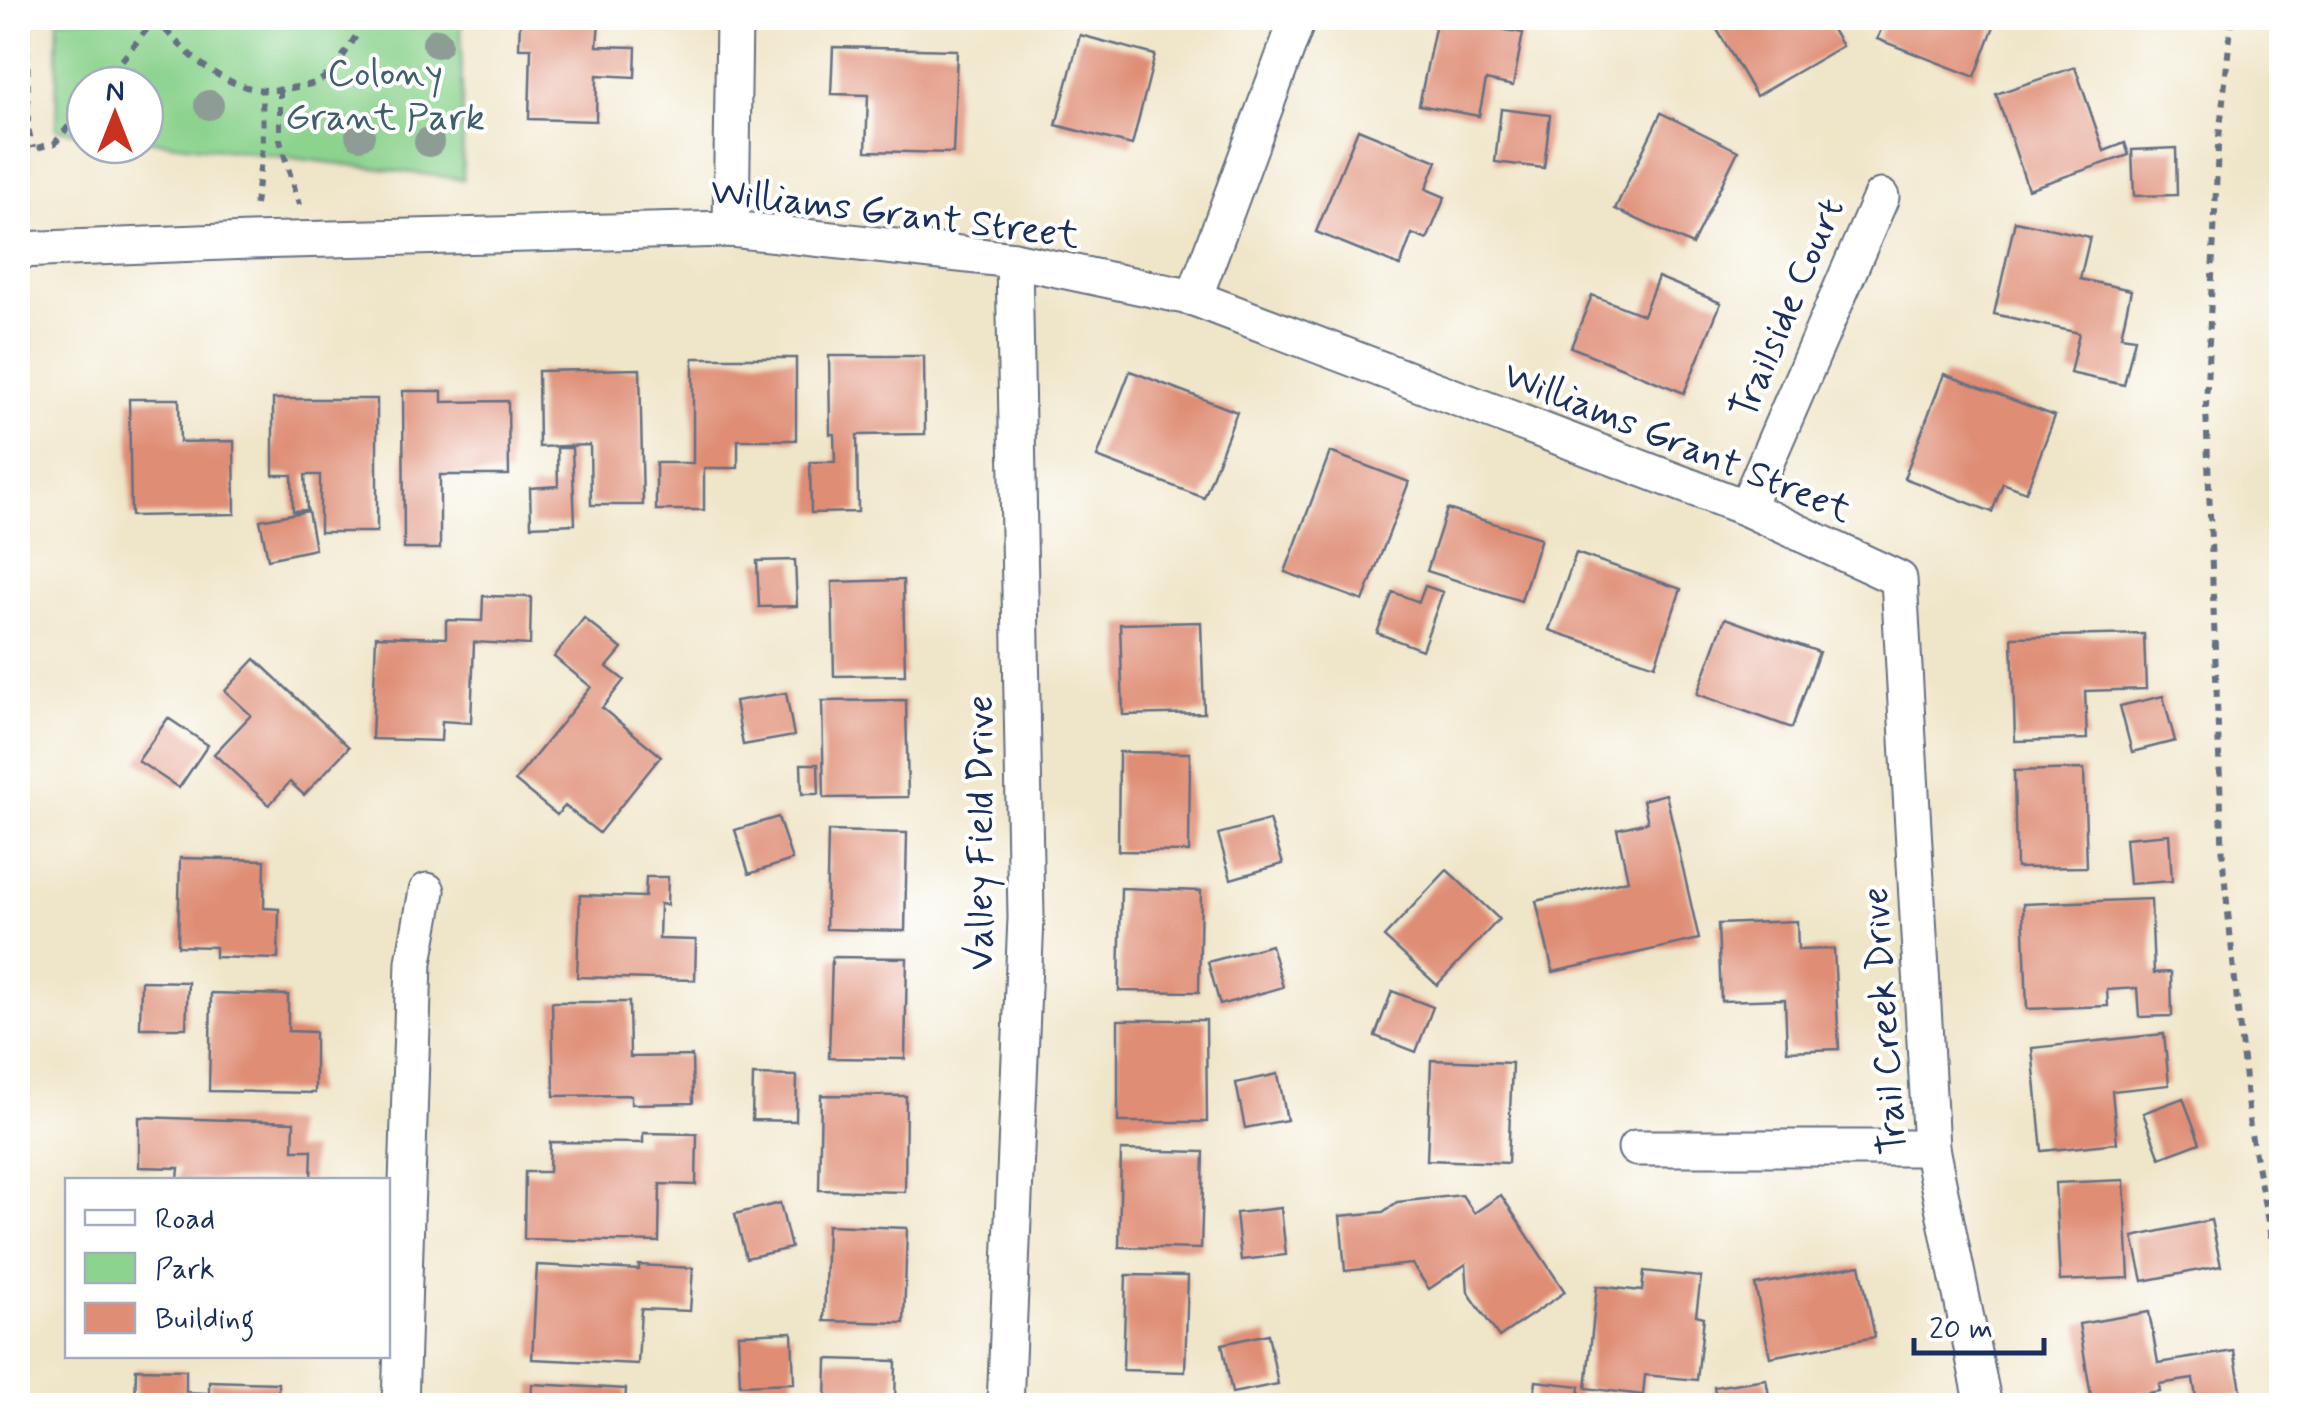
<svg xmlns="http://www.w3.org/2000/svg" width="2299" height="1423" font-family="Mynerve,sans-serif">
<rect width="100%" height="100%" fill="#fff"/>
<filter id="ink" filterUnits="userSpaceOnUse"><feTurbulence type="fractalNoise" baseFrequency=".01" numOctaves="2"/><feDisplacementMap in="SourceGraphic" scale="20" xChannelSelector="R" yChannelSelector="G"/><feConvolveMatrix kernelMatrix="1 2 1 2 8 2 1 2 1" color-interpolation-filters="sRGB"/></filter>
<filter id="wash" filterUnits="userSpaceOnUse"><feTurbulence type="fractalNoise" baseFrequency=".0048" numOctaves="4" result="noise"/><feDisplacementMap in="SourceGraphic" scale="40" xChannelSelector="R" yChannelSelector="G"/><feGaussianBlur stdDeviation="2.25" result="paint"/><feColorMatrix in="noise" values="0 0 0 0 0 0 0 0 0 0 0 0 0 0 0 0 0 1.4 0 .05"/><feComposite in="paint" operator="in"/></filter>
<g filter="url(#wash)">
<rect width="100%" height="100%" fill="#efe5c8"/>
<path fill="#8cd38e" stroke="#548176" stroke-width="2.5" d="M 58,18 L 461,18 L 463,179 L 145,140 L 145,85 L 85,85 L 85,133 L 56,129 Z"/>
<g id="blocks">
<g fill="#df8d74">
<path d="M 1437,18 L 1523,33 L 1513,86 L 1486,80 L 1479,116 L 1419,105 Z"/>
<path d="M 1556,18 L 1603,18 L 1603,24 L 1556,25 Z"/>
<path d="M 1719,18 L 1825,18 L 1842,46 L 1756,96 L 1712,21 Z"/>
<path d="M 1886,18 L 1997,18 L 1975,77 L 1877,39 Z"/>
<path d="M 520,19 L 599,21 L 597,46 L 636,47 L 635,77 L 597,75 L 596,121 L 529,119 L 531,48 L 519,48 Z"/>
<path d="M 1080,35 L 1155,55 L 1132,145 L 1056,125 Z"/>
<path d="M 833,47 L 957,50 L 953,153 L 866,151 L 868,95 L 831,94 Z"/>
<path d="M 2075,67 L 2104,151 L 2125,143 L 2129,155 L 2028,189 L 1996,94 Z"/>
<path d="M 1501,109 L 1550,115 L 1544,168 L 1495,162 Z"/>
<path d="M 1661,113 L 1738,151 L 1692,245 L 1615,209 Z"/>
<path d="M 1358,129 L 1437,161 L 1426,189 L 1445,197 L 1427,240 L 1412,234 L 1400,266 L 1316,232 Z"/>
<path d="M 2176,148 L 2177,195 L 2134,196 L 2132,150 Z"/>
<path d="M 2015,221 L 2090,237 L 2080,279 L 2131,290 L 2121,336 L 2135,338 L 2124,385 L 2070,373 L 2079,333 L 1994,314 Z"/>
<path d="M 1658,277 L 1721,303 L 1684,393 L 1571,347 L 1592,295 L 1643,315 Z"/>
<path d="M 829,356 L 924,356 L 925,434 L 857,435 L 858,512 L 811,513 L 810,462 L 835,462 L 834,434 L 830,434 Z"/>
<path d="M 693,358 L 796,358 L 796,440 L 738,440 L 738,468 L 704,468 L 704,510 L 656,510 L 656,463 L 693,463 Z"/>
<path d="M 640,369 L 643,505 L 591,505 L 590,445 L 539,447 L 538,371 Z"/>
<path d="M 1130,371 L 1237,412 L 1204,498 L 1097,457 Z"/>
<path d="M 1944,374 L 2055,416 L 2026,492 L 2003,483 L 1992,512 L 1904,478 Z"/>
<path d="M 403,391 L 442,391 L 442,402 L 508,401 L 509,475 L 440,475 L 440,549 L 404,549 Z"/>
<path d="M 129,399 L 179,399 L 180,442 L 234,441 L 235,514 L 131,516 Z"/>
<path d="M 273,399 L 377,399 L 377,532 L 320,532 L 320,475 L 305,475 L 307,510 L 293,511 L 292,475 L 273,475 Z"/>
<path d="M 557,448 L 572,448 L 575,524 L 531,526 L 530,488 L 558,486 Z"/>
<path d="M 1330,452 L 1409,482 L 1363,601 L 1285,572 Z"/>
<path d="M 1447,509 L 1541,538 L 1521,601 L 1427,571 Z"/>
<path d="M 308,511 L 315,549 L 268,559 L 260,520 Z"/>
<path d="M 1576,553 L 1681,589 L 1655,665 L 1549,630 Z"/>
<path d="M 795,560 L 797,606 L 759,607 L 757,561 Z"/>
<path d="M 903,580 L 905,675 L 834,676 L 832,582 Z"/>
<path d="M 1425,586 L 1443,592 L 1422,650 L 1377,633 L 1393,592 L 1419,602 Z"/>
<path d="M 483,596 L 531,597 L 530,645 L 474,642 L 471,723 L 442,721 L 441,741 L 372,739 L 376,636 L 446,638 L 446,620 L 482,621 Z"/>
<path d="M 584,618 L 622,649 L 607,667 L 624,680 L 602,708 L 661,756 L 599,833 L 565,806 L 557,815 L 515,781 L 591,687 L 554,657 Z"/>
<path d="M 1725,618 L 1819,652 L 1792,728 L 1697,694 Z"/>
<path d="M 1201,622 L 1204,713 L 1123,715 L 1120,624 Z"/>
<path d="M 2144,634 L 2146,689 L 2085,691 L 2087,739 L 2015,741 L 2012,637 Z"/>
<path d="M 255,659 L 349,747 L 304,795 L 290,782 L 269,805 L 214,754 L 251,715 L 225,691 Z"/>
<path d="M 786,693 L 794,736 L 743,745 L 735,701 Z"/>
<path d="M 2163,696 L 2175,741 L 2132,752 L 2120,706 Z"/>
<path d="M 906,700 L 908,797 L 824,798 L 822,701 Z"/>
<path d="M 168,718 L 208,745 L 179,788 L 138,761 Z"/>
<path d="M 1119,752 L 1190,753 L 1189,852 L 1118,851 Z"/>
<path d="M 801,764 L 818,764 L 819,794 L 802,794 Z"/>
<path d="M 2084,769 L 2087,867 L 2016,868 L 2014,771 Z"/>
<path d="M 1666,794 L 1699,939 L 1553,972 L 1536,901 L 1628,880 L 1617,829 L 1648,822 L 1643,800 Z"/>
<path d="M 778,817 L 792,860 L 749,874 L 735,830 Z"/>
<path d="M 1269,820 L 1283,864 L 1231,879 L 1218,834 Z"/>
<path d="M 828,831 L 907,833 L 905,931 L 826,929 Z"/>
<path d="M 2169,834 L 2172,881 L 2129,884 L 2125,838 Z"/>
<path d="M 180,858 L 265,860 L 264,908 L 279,909 L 278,959 L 215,957 L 215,947 L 178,946 Z"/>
<path d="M 1447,870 L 1499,919 L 1437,985 L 1384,937 Z"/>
<path d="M 646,877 L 668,877 L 667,905 L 660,904 L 659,939 L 696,940 L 695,980 L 577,977 L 580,895 L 645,897 Z"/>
<path d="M 1121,888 L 1201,891 L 1199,992 L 1119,991 Z"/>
<path d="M 2151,899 L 2154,973 L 2171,972 L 2172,1016 L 2139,1017 L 2137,988 L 2107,990 L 2108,1006 L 2027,1009 L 2023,904 Z"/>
<path d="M 1797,921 L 1798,950 L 1834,949 L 1839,1049 L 1787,1051 L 1785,999 L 1721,1001 L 1718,924 Z"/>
<path d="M 1271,945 L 1283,987 L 1220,1005 L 1208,962 Z"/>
<path d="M 832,957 L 907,958 L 905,1059 L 829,1058 Z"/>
<path d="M 141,981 L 188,982 L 186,1028 L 140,1028 Z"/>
<path d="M 1392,991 L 1433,1007 L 1416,1052 L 1375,1036 Z"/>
<path d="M 211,993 L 288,995 L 288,1031 L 315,1032 L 315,1093 L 209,1091 Z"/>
<path d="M 552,1002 L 629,1002 L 630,1057 L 692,1056 L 693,1103 L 631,1104 L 631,1095 L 554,1096 Z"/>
<path d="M 1118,1020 L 1206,1020 L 1207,1122 L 1118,1122 Z"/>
<path d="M 2164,1034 L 2169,1085 L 2112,1091 L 2117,1143 L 2042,1151 L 2032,1048 Z"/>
<path d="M 1431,1060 L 1512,1063 L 1508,1163 L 1427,1160 Z"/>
<path d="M 1278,1074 L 1287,1120 L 1245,1128 L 1236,1083 Z"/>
<path d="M 753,1075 L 797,1076 L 796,1121 L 752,1120 Z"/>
<path d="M 821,1095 L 906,1096 L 905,1192 L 819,1190 Z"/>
<path d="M 2183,1098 L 2200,1143 L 2160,1158 L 2143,1113 Z"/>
<path d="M 139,1117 L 294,1122 L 293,1150 L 312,1150 L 311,1180 L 178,1180 L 179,1168 L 139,1167 Z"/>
<path d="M 643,1133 L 697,1134 L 696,1185 L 660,1184 L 659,1242 L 524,1239 L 525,1172 L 549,1172 L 550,1142 L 643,1143 Z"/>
<path d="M 1121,1150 L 1204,1152 L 1201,1249 L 1119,1247 Z"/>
<path d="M 2124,1180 L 2129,1278 L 2060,1281 L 2055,1183 Z"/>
<path d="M 1462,1195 L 1474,1213 L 1501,1195 L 1565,1292 L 1499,1337 L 1468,1292 L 1466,1264 L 1429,1289 L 1412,1264 L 1345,1271 L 1340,1216 L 1383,1212 L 1397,1202 Z"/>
<path d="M 780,1203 L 791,1248 L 746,1258 L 735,1214 Z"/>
<path d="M 1281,1208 L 1286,1255 L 1241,1260 L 1236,1213 Z"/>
<path d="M 2211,1220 L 2221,1266 L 2143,1281 L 2133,1237 Z"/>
<path d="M 827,1225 L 907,1228 L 904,1323 L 824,1321 Z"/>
<path d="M 537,1265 L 639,1270 L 639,1265 L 693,1268 L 690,1311 L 641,1309 L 638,1364 L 532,1359 Z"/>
<path d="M 1860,1265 L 1875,1337 L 1770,1357 L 1755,1285 Z"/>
<path d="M 1644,1271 L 1701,1277 L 1696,1315 L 1704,1317 L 1697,1380 L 1645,1375 L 1643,1395 L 1586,1388 L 1597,1286 L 1642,1291 Z"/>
<path d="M 1126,1275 L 1188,1276 L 1185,1372 L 1123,1370 Z"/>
<path d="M 2149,1312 L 2158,1363 L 2234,1351 L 2242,1395 L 2197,1403 L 2193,1379 L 2159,1384 L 2160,1391 L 2092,1402 L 2079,1324 Z"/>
<path d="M 792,1332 L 794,1383 L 740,1385 L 738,1334 Z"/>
<path d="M 1268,1334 L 1278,1384 L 1232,1393 L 1222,1344 Z"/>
<path d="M 827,1359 L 896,1361 L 895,1406 L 826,1406 Z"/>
<path d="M 136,1369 L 186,1370 L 186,1392 L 206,1393 L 205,1406 L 135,1406 Z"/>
<path d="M 1766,1379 L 1771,1406 L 1717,1406 L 1714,1387 Z"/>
<path d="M 209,1381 L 278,1383 L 278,1406 L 209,1406 Z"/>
<path d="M 1536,1381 L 1580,1386 L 1578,1406 L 1533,1406 Z"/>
<path d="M 532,1384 L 626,1389 L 625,1406 L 531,1406 Z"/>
</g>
</g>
</g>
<g filter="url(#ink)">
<use href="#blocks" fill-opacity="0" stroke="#656f83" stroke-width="2.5"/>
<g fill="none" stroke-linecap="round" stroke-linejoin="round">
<defs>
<g id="minor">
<path d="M 731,229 L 734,18"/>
<path d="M 18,250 L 250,241 L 731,229 L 1014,260 L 1194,298 L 1746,508 L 1899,579 L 1931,1148 L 1984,1406"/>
<path d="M 1194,298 L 1298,18"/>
<path d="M 1746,508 L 1881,197"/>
<path d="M 1636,1148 L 1931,1148"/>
<path d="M 400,1406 L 414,962 L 427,891"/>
<path d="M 1005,1406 L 1026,918 L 1014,260"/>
</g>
</defs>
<use href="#minor" stroke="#656f83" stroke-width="39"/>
<g stroke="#656f83" stroke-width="6" stroke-dasharray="8 8" stroke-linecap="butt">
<path d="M 27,18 L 28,128 L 33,148"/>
<path d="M 155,18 C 190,59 233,100 291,88 C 300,86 314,85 321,80 C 341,65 354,38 367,18"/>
<path d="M 2232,18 L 2218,147 L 2206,407 L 2223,863 L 2250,1129 L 2282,1294"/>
<path d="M 102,85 L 155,19"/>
<path d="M 280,90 L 280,140 L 299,205"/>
<path d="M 22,152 L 55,143 L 85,106"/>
<path d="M 255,205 L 263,146 L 262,91"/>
</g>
<use href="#minor" stroke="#fff" stroke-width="35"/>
</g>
<g fill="#8d9c95">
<circle cx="437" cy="43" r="15"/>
<circle cx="209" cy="105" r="15"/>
<circle cx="360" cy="135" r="15"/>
<circle cx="429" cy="142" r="15"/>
</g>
</g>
<g text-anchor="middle" stroke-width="8" stroke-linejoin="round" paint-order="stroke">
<g font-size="38" fill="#3d606c" stroke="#fff">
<text x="385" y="85">Colony<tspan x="385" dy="44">Grant Park</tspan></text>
</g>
<g font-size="38" fill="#1b2f5e" stroke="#fff">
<text transform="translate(895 212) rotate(7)" y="13">Williams Grant Street</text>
<text transform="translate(1786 308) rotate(-67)" y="13">Trailside Court</text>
<text transform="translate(1678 441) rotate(22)" y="13">Williams Grant Street</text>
<text transform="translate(979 833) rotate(-90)" y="13">Valley Field Drive</text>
<text transform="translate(1883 1021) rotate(-94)" y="13">Trail Creek Drive</text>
</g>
</g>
<rect width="2299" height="1423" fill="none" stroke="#fff" stroke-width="60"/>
<rect x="65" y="1178" width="325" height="180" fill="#ffffff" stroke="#a4acbf" stroke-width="2.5"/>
<rect x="85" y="1210" width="50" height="15" fill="#ffffff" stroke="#a4acbf" stroke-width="2.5"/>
<text x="155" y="1228" font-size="30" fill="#1b2f5e">Road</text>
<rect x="85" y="1253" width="50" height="30" fill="#8cd38e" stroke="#a4acbf" stroke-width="2.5"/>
<text x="155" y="1278" font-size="30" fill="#1b2f5e">Park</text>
<rect x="85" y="1303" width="50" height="30" fill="#df8d74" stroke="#a4acbf" stroke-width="2.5"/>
<text x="155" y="1328" font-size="30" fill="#1b2f5e">Building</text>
<g transform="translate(115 115)"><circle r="48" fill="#ffffff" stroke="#a4acbf" stroke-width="2.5"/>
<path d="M0-8L18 38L0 25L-18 38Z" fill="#c8321e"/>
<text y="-15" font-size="28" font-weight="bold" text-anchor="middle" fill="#1b2f5e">N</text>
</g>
<path d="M1914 1338v15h130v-15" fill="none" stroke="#1b2f5e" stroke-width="5"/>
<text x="1929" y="1338" font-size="30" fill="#1b2f5e" stroke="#ffffff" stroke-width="8" paint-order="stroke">20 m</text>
</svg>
